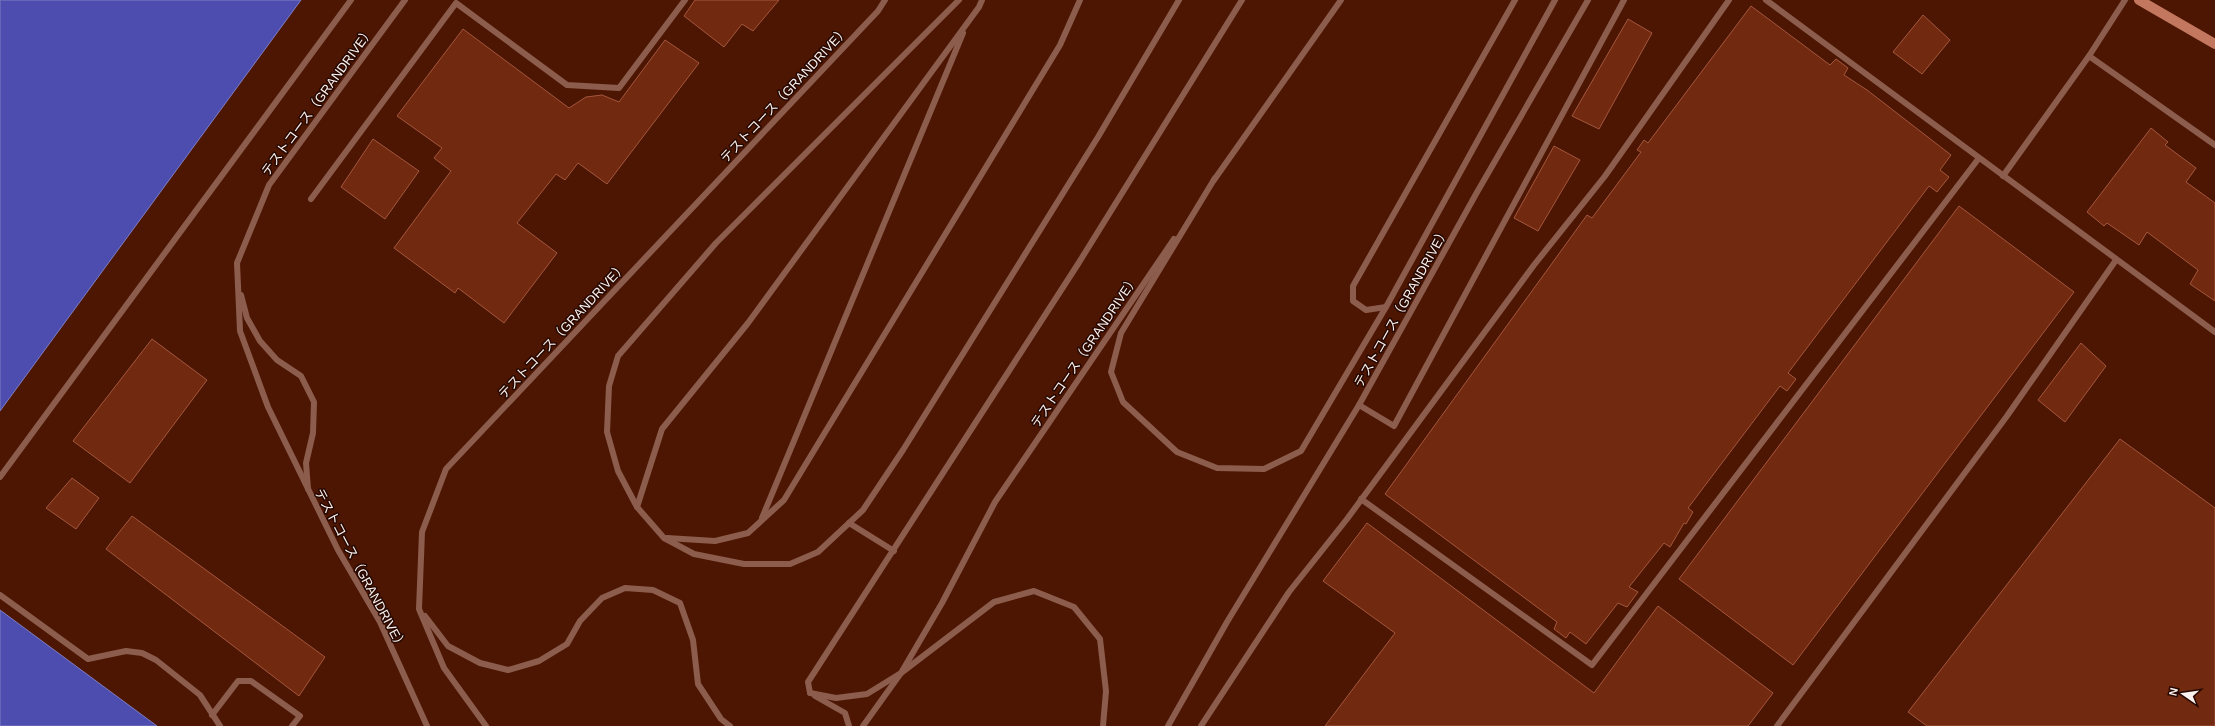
<svg xmlns="http://www.w3.org/2000/svg" width="2215" height="726" font-family="Helvetica,'Noto Sans JP',sans-serif">
<rect width="100%" height="100%" fill="#4c1603"/>
<g fill="#4c4dae" stroke="#807ec2">
<path d="M 0,0 L 301,0 L 0,411 Z"/>
<path d="M 0,610 L 157,726 L 0,726 Z"/>
</g>
<g fill="#712910" stroke="#a4573e">
<path d="M 695,0 L 779,0 L 753,31 L 742,24 L 724,47 L 684,16 Z"/>
<path d="M 1751,6 L 1830,65 L 1836,59 L 1848,68 L 1844,75 L 1867,90 L 1951,155 L 1940,170 L 1949,177 L 1937,192 L 1929,186 L 1788,373 L 1796,379 L 1787,391 L 1780,386 L 1688,508 L 1693,512 L 1686,524 L 1684,523 L 1670,547 L 1664,543 L 1629,587 L 1638,592 L 1627,607 L 1618,603 L 1586,644 L 1570,632 L 1566,638 L 1554,629 L 1557,622 L 1385,494 L 1587,215 L 1592,218 L 1641,152 L 1637,150 L 1644,140 L 1648,143 Z"/>
<path d="M 1923,15 L 1950,40 L 1922,74 L 1893,52 Z"/>
<path d="M 1628,19 L 1652,33 L 1599,129 L 1572,116 Z"/>
<path d="M 463,29 L 569,108 L 586,97 L 602,95 L 619,102 L 665,40 L 699,63 L 607,184 L 578,163 L 565,180 L 556,174 L 517,223 L 557,253 L 504,323 L 458,288 L 455,293 L 394,248 L 451,171 L 434,158 L 442,148 L 397,116 Z"/>
<path d="M 2151,128 L 2168,142 L 2165,145 L 2196,168 L 2186,182 L 2215,203 L 2215,301 L 2190,284 L 2198,270 L 2147,232 L 2139,245 L 2107,223 L 2104,226 L 2087,212 Z"/>
<path d="M 373,139 L 419,171 L 385,219 L 341,187 Z"/>
<path d="M 1554,146 L 1580,160 L 1538,231 L 1514,218 Z"/>
<path d="M 1959,206 L 2074,292 L 1793,665 L 1679,579 Z"/>
<path d="M 152,339 L 207,380 L 130,483 L 73,441 Z"/>
<path d="M 2081,343 L 2106,366 L 2065,422 L 2038,400 Z"/>
<path d="M 2120,439 L 2215,508 L 2215,726 L 1927,726 L 1908,712 Z"/>
<path d="M 72,478 L 99,498 L 76,529 L 46,508 Z"/>
<path d="M 132,516 L 325,657 L 299,696 L 106,549 Z"/>
<path d="M 1367,523 L 1594,693 L 1658,606 L 1773,693 L 1748,726 L 1325,726 L 1395,633 L 1323,581 Z"/>
</g>
<g fill="none" stroke-linecap="round" stroke-linejoin="round">
<g stroke="#8c5c4d" stroke-width="6">
<path d="M 405,0 L 269,185 L 237,263 L 240,331 L 268,407 L 338,550 L 380,622 L 427,726"/>
<path d="M 959,0 L 716,243 L 618,356 L 609,386 L 607,432 L 618,471 L 637,507 L 664,538 L 694,554 L 744,564 L 790,564 L 818,552 L 863,510 L 903,450 L 1098,137 L 1179,0"/>
<path d="M 1766,0 L 2215,332"/>
<path d="M 2089,56 L 2215,145"/>
<path d="M 2003,176 L 2089,56 L 2125,0"/>
<path d="M 1215,178 L 1121,333 L 1111,372 L 1123,402 L 1177,452 L 1217,468 L 1264,469 L 1301,451 L 1386,307 L 1555,0"/>
<path d="M 1214,180 L 1341,0"/>
<path d="M 311,199 L 456,3 L 567,85 L 619,88 L 685,0"/>
<path d="M 241,295 L 247,318 L 260,341 L 277,360 L 301,376 L 314,402 L 313,433 L 306,463 L 308,489"/>
<path d="M 1386,307 L 1366,310 L 1353,301 L 1353,286 L 1515,0"/>
<path d="M 1359,405 L 1394,426 L 1624,0"/>
<path d="M 0,477 L 351,0"/>
<path d="M 1361,499 L 1592,665 L 1979,158"/>
<path d="M 637,507 L 662,429 L 748,323 L 979,7 L 982,0"/>
<path d="M 762,518 L 963,33"/>
<path d="M 849,523 L 894,551"/>
<path d="M 667,538 L 715,541 L 748,533 L 784,500 L 1060,45 L 1080,0"/>
<path d="M 0,595 L 88,659 L 126,651 L 142,653 L 156,660 L 200,695 L 220,726"/>
<path d="M 425,616 L 448,646 L 480,663 L 508,670 L 539,661 L 567,644 L 580,621 L 602,598 L 625,588 L 653,590 L 680,603 L 693,640 L 698,684 L 721,719 L 730,726"/>
<path d="M 810,693 L 808,682 L 1078,264 L 1242,0"/>
<path d="M 810,693 L 836,698 L 867,694 L 901,673 L 994,602 L 1034,591 L 1074,607 L 1100,639 L 1106,691 L 1103,726"/>
<path d="M 815,696 L 845,713 L 849,726"/>
<path d="M 212,715 L 238,681 L 251,681 L 300,716 L 292,726"/>
<path d="M 486,726 L 444,668 L 419,609 L 422,532 L 446,469 L 878,11 L 885,0"/>
<path d="M 863,726 L 901,673 L 942,603 L 995,502 L 1174,239"/>
<path d="M 1168,726 L 1227,622 L 1359,405 L 1476,194 L 1588,0"/>
<path d="M 1201,726 L 1289,592 L 1347,519 L 1534,265 L 1605,176 L 1729,0"/>
<path d="M 1777,726 L 2007,416 L 2116,260"/>
</g>
<path stroke="#c4775f" stroke-width="10" d="M 2139,0 L 2215,44"/>
</g>
<g text-anchor="middle" stroke-width="3" stroke-linejoin="round" paint-order="stroke">
<g font-size="13" fill="#fbf2ef" stroke="#260801">
<text transform="translate(784 94) rotate(-47)" y="5">テストコース（GRANDRIVE）</text>
<text transform="translate(317 101) rotate(-54)" y="5">テストコース（GRANDRIVE）</text>
<text transform="translate(1401 307) rotate(-61)" y="5">テストコース（GRANDRIVE）</text>
<text transform="translate(562 330) rotate(-47)" y="5">テストコース（GRANDRIVE）</text>
<text transform="translate(1084 351) rotate(-56)" y="5">テストコース（GRANDRIVE）</text>
<text transform="translate(361 569) rotate(62)" y="5">テストコース（GRANDRIVE）</text>
</g>
</g>
<g transform="translate(2183 694) rotate(283)" stroke="#260801" stroke-width="3" paint-order="stroke">
<path d="M0-3L7 15L0 10L-7 15Z" fill="#fbf2ef"/>
<text y="-6" font-size="11" font-weight="bold" text-anchor="middle" fill="#fbf2ef">N</text>
</g>
</svg>
